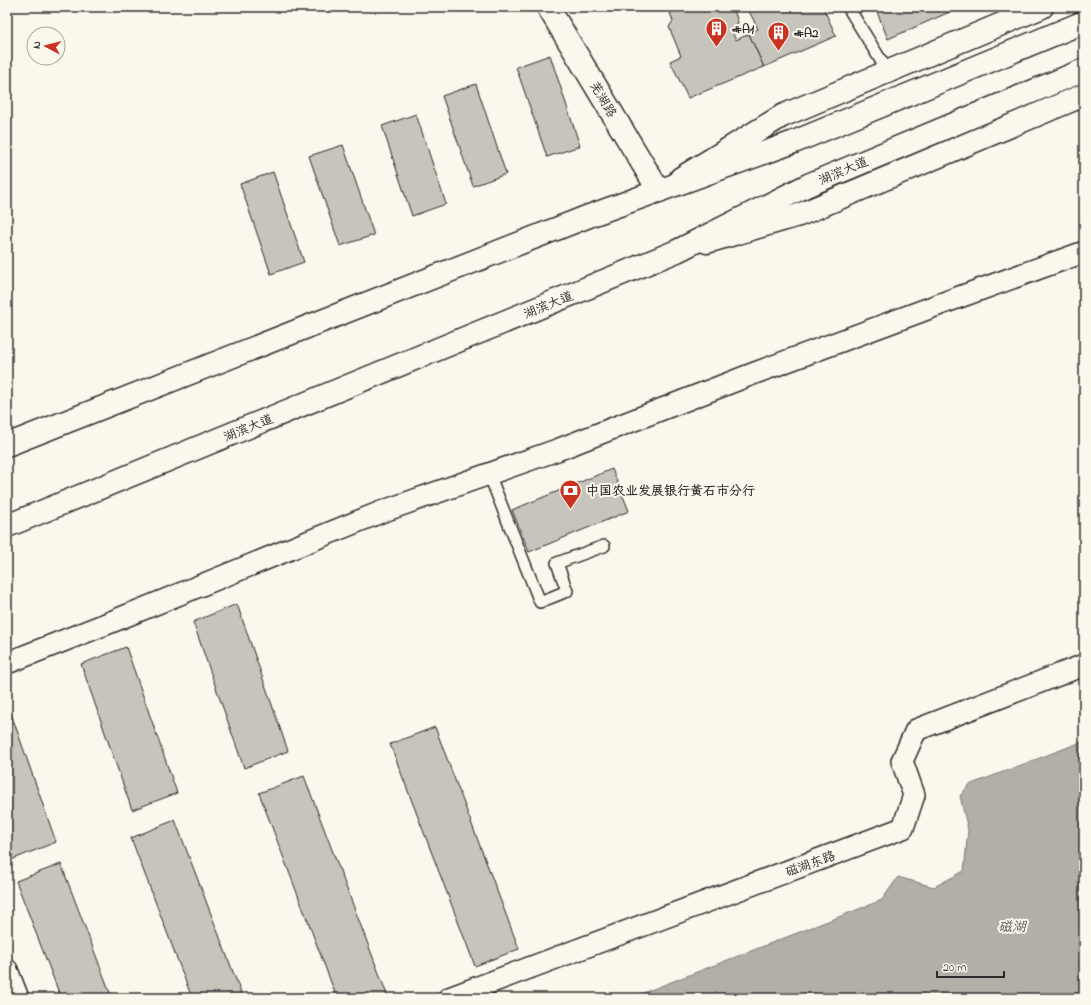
<svg xmlns="http://www.w3.org/2000/svg" width="1091" height="1005" font-family="'Indie Flower','LXGW WenKai TC',sans-serif">
<rect width="100%" height="100%" fill="#fbf7ec"/>
<filter id="ink" filterUnits="userSpaceOnUse"><feTurbulence type="fractalNoise" baseFrequency=".025" numOctaves="2"/><feDisplacementMap in="SourceGraphic" scale="8" xChannelSelector="R" yChannelSelector="G"/><feConvolveMatrix kernelMatrix="1 2 1 2 8 2 1 2 1" color-interpolation-filters="sRGB"/></filter>
<g filter="url(#ink)">
<path fill="#b1afa7" stroke="#7b7a75" d="M 1084,741 L 1084,998 L 630,998 L 882,900 L 898,877 L 934,887 L 964,871 L 968,830 L 960,796 L 969,785 Z"/>
<g fill="#c7c4bc" stroke="#2b2b2b">
<path d="M 685,7 L 733,7 L 738,22 L 733,34 L 736,40 L 749,34 L 764,67 L 688,98 L 670,61 L 681,56 L 669,27 L 673,21 L 670,13 Z"/>
<path d="M 747,7 L 823,7 L 836,36 L 764,67 L 749,34 L 758,29 Z"/>
<path d="M 875,7 L 961,7 L 888,39 Z"/>
<path d="M 550,55 L 580,146 L 547,157 L 516,67 Z"/>
<path d="M 476,84 L 506,174 L 473,186 L 442,96 Z"/>
<path d="M 416,114 L 446,204 L 412,216 L 382,126 Z"/>
<path d="M 343,145 L 374,235 L 340,246 L 309,156 Z"/>
<path d="M 273,172 L 304,262 L 271,274 L 240,184 Z"/>
<path d="M 612,469 L 629,511 L 529,552 L 512,510 Z"/>
<path d="M 237,604 L 288,751 L 244,768 L 193,622 Z"/>
<path d="M 126,647 L 177,793 L 132,810 L 81,664 Z"/>
<path d="M 7,702 L 56,842 L 11,860 L 7,847 Z"/>
<path d="M 435,727 L 519,949 L 475,966 L 390,744 Z"/>
<path d="M 304,776 L 388,997 L 386,998 L 337,998 L 259,793 Z"/>
<path d="M 175,820 L 243,998 L 192,998 L 131,838 Z"/>
<path d="M 61,864 L 112,998 L 61,998 L 16,881 Z"/>
</g>
<g fill="none" stroke-linecap="round" stroke-linejoin="round">
<defs>
<g id="service">
<path d="M 848,7 L 888,72"/>
<path d="M 489,474 L 540,602 L 567,591 L 557,563 L 604,546"/>
</g>
<g id="minor">
<path d="M 7,663 L 111,622 L 381,512 L 557,450 L 755,373 L 954,299 L 1084,252"/>
<path d="M 7,970 L 18,998"/>
<path d="M 449,998 L 903,828 L 914,795 L 902,761 L 916,730 L 1084,665"/>
</g>
<path id="tertiary" d="M 548,7 L 659,191"/>
<g id="secondary">
<path d="M 681,178 L 782,116 L 1042,7"/>
<path d="M 707,242 L 799,215 L 1084,95"/>
</g>
<g id="primary">
<path d="M 7,445 L 589,216 L 794,142 L 1084,22"/>
<path d="M 7,526 L 677,251 L 808,185 L 1084,70"/>
</g>
</defs>
<use href="#service" stroke="#2b2b2b" stroke-width="14"/>
<use href="#minor" stroke="#2b2b2b" stroke-width="24"/>
<use href="#tertiary" stroke="#2b2b2b" stroke-width="25"/>
<use href="#secondary" stroke="#2b2b2b" stroke-width="25"/>
<use href="#primary" stroke="#2b2b2b" stroke-width="25"/>
<use href="#service" stroke="#fbf7ec" stroke-width="11"/>
<use href="#minor" stroke="#fbf7ec" stroke-width="21"/>
<use href="#tertiary" stroke="#fbf7ec" stroke-width="22"/>
<use href="#secondary" stroke="#fbf7ec" stroke-width="22"/>
<use href="#primary" stroke="#fbf7ec" stroke-width="22"/>
</g>
</g>
<defs>
<symbol id="building-pin" viewBox="-11 -11 22 30"><path d="M0 17L-7.5 6A9.5 9.5 0 1 1 7.5 6Z" fill="#c8321e" stroke="#fbf7ec"/><path d="M-4-6H4V6H1V3H-1V6H-4ZM-2.5-4.3h1.7v1.8h-1.7ZM.8-4.3h1.7v1.8H.8ZM-2.5-1h1.7V.8h-1.7ZM.8-1h1.7V.8H.8Z" fill="#fff"/></symbol>
<symbol id="bank-pin" viewBox="-11 -11 22 30"><path d="M0 17L-7.5 6A9.5 9.5 0 1 1 7.5 6Z" fill="#c8321e" stroke="#fbf7ec"/><path d="M-6-4H6V4H-6ZM0-2.3a2.3 2.3 0 1 0 0 4.6a2.3 2.3 0 1 0 0-4.6Z" fill="#fff"/></symbol>
</defs>
<g fill-rule="evenodd">
<use href="#building-pin" x="704" y="16" width="25" height="34"/>
<use href="#building-pin" x="766" y="20" width="25" height="34"/>
<use href="#bank-pin" x="558" y="478" width="25" height="34"/>
</g>
<g text-anchor="middle" stroke-width="4" stroke-linejoin="round" paint-order="stroke">
<g font-size="13" font-weight="bold" fill="#2b2b2b" stroke="#fbf7ec" text-anchor="start">
<text x="732" y="33">#A1</text>
<text x="794" y="37">#A2</text>
<text x="586" y="495">中国农业发展银行黄石市分行</text>
</g>
<g font-size="13" fill="#2b2b2b" stroke="#fbf7ec">
<text transform="translate(604 99) rotate(59)" y="5">芜湖路</text>
<text transform="translate(843 170) rotate(-23)" y="5">湖滨大道</text>
<text transform="translate(548 304) rotate(-22)" y="5">湖滨大道</text>
<text transform="translate(248 427) rotate(-22)" y="5">湖滨大道</text>
<text transform="translate(810 863) rotate(-20)" y="5">磁湖东路</text>
</g>
<g font-size="14" font-style="italic" fill="#5a5956" stroke="#fbf7ec">
<text x="1012" y="931">磁湖</text>
</g>
</g>
<rect width="1091" height="1005" fill="none" stroke="#fbf7ec" stroke-width="24"/>
<rect x="12" y="12" width="1067" height="981" fill="none" stroke="#2b2b2b" stroke-width="1.5" filter="url(#ink)"/>
<g transform="translate(46 46) rotate(277)"><circle r="19" fill="#fbf7ec" stroke="#a8a59f"/>
<path d="M0-3L7 15L0 10L-7 15Z" fill="#c8321e"/>
<text y="-6" font-size="11" font-weight="bold" text-anchor="middle" fill="#2b2b2b">N</text>
</g>
<path d="M937 971v6h67v-6" fill="none" stroke="#2b2b2b" stroke-width="2"/>
<text x="943" y="971" font-size="12" fill="#2b2b2b" stroke="#fbf7ec" stroke-width="3" paint-order="stroke">20 m</text>
</svg>
